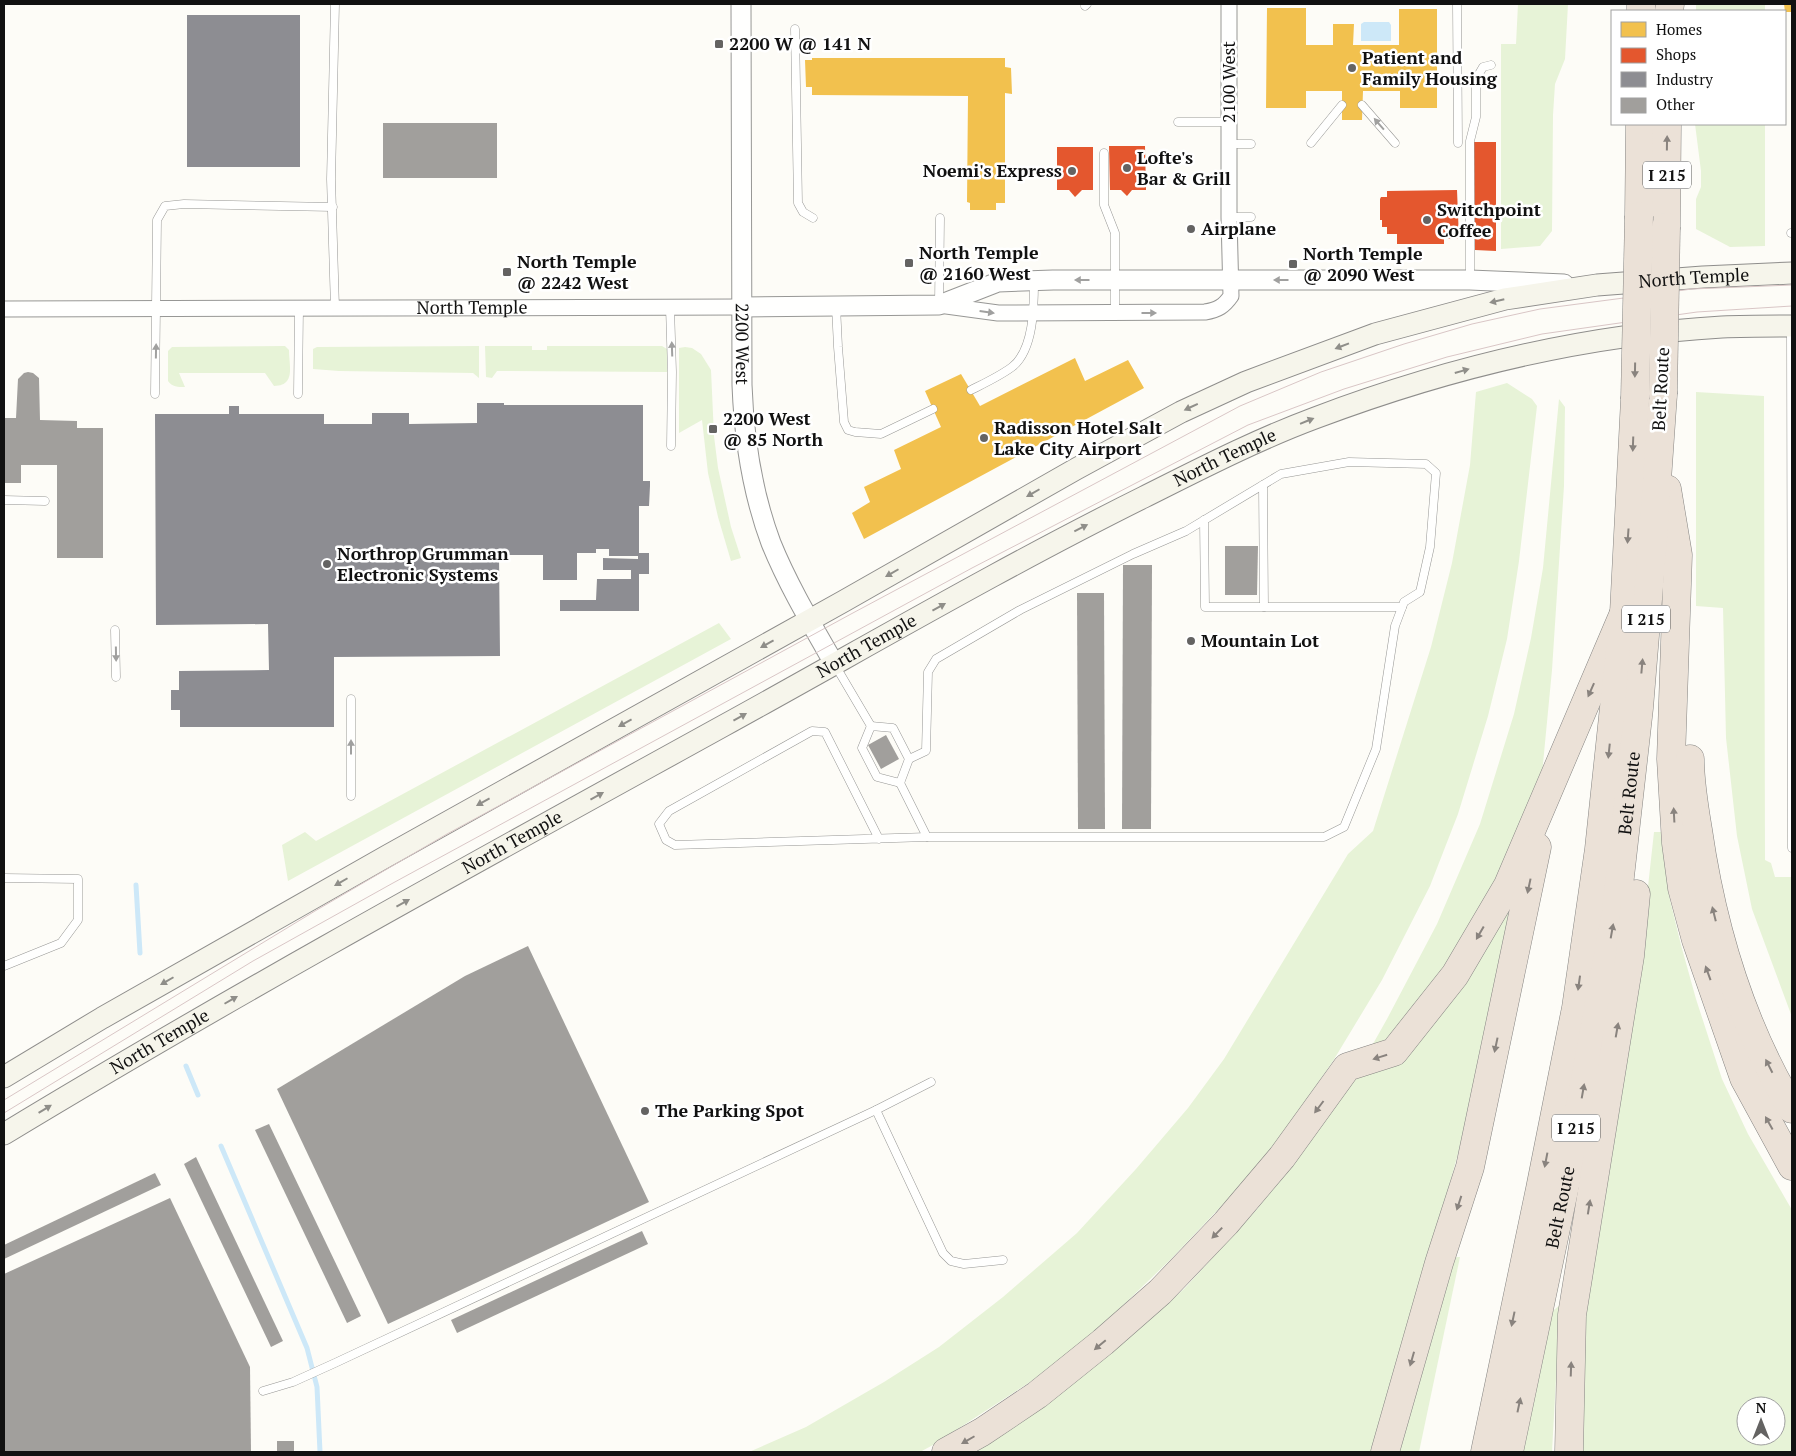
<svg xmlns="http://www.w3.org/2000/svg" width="1796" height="1456" font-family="'PT Serif',serif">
<rect width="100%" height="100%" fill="#fdfcf7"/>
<g fill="#e7f3d7" fill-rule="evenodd">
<path d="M 1518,4 L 1568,4 L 1565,59 L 1555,84 L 1553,115 L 1552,231 L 1540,246 L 1501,249 L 1501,44 L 1516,44 Z"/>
<rect x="1696" y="4" width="69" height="7"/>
<path d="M 1695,124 L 1765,124 L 1765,246 L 1730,247 L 1696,229 L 1696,199 L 1701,187 L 1701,171 Z"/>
<path d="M 285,346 L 289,350 C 289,366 296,386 274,386 L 265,373 L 179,373 L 185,387 C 178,387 172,387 168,381 L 168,351 L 172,347 Z"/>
<path d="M 479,346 L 479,378 L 473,373 L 339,371 L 313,369 L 313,349 L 317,347 Z"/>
<path d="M 485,346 L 532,346 L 532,350 L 547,350 L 547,346 L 662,346 L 667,349 L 667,372 L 497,371 L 492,378 L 486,377 Z"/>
<path d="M 685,347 L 692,348 L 701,354 L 711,370 L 714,436 L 718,468 L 731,527 L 741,558 L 731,561 L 718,517 L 708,473 L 702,420 L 679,433 L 679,348 Z"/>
<path d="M 1507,383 L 1532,399 L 1537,406 L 1519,561 L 1507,639 L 1488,716 L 1458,814 L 1430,886 L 1382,980 L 1333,1061 L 1284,1132 L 1248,1178 L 1170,1260 L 1088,1339 L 1030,1382 L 933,1445 L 920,1452 L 749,1452 L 806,1427 L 884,1382 L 939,1347 L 1003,1297 L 1077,1233 L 1136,1169 L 1188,1108 L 1224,1059 L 1348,854 L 1373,831 L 1431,647 L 1452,563 L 1470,465 L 1476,392 Z"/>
<path d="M 1696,392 L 1764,396 L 1765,860 L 1771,863 L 1775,877 L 1792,877 L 1792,1017 L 1752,909 L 1737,836 L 1726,738 L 1723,608 L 1696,606 Z"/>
<path d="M 1559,399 L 1565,407 L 1564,486 L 1552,670 L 1540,795 L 1471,1106 L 1376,1452 L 974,1452 L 1048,1403 L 1117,1348 L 1184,1289 L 1258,1208 L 1356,1074 L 1387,1019 L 1437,924 L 1480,824 L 1514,714 L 1531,638 L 1543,568 Z"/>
<path d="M 719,623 L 731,639 L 288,881 L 282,845 L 305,832 L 316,841 Z"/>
<path d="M 1654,832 L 1663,832 L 1664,858 L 1670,900 L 1681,945 L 1696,999 L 1722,1079 L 1748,1134 L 1792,1210 L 1792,1452 L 1575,1452 L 1577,1371 L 1642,941 ZM 1746,1406 L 1776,1406 L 1776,1436 L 1746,1436 Z"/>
<path d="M 1449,1257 L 1460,1257 L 1419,1452 L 1397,1452 Z"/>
<path d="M 1560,1305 L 1552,1452 L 1520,1452 L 1549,1314 Z"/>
</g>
<path fill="#cde8f8" d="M 1364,22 L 1389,22 L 1391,25 L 1391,41 L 1361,41 L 1361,24 Z"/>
<g fill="#f2c14e">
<path d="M 1784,4 L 1792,4 L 1792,12 L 1785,12 Z"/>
<path d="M 1267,8 L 1306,8 L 1306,45 L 1333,45 L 1333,24 L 1354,24 L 1353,45 L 1399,45 L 1399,9 L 1437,9 L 1437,108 L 1400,108 L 1400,91 L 1363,91 L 1362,120 L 1342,120 L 1342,91 L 1306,91 L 1306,108 L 1266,108 Z"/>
<path d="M 812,58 L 1005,58 L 1005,67 L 1011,68 L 1012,94 L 1005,93 L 1005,203 L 996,203 L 996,210 L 970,210 L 970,203 L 967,202 L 968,96 L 812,95 L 812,87 L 806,87 L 805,60 L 812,60 Z"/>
<path d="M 1075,358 L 1085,381 L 1128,360 L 1144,388 L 864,539 L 852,513 L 870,502 L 864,487 L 901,469 L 894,450 L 941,427 L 925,391 L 961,374 L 980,406 Z"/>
</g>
<g fill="#e4572e">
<path d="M 1474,142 L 1496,142 L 1496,251 L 1475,250 Z"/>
<path d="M 1109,146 L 1145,146 L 1146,190 L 1132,190 L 1127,196 L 1121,190 L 1110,190 Z"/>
<path d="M 1057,147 L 1093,147 L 1093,190 L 1082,190 L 1075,197 L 1069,190 L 1057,190 Z"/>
<path d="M 1457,190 L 1459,239 L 1444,239 L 1444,244 L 1397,244 L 1397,234 L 1387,234 L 1387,227 L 1382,227 L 1382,220 L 1380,220 L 1380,199 L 1381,197 L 1387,197 L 1387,191 Z"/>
</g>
<g fill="#8d8d92">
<rect x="187" y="15" width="113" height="152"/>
<path d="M 477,403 L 504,403 L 504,405 L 643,405 L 643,481 L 650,481 L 650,486 L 649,506 L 639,506 L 639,553 L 649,553 L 649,574 L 639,574 L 639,611 L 560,611 L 560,600 L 596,600 L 597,579 L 631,579 L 631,570 L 603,570 L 603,558 L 638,559 L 638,556 L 609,556 L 609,549 L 596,549 L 596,553 L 577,553 L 577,580 L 543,580 L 543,555 L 499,555 L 500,656 L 334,657 L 334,727 L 180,727 L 180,710 L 171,710 L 171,690 L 179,690 L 179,671 L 269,670 L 268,624 L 156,625 L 155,414 L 229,414 L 229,406 L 239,406 L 239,414 L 324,414 L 324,424 L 372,424 L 372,413 L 409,413 L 409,424 L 477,423 Z"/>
</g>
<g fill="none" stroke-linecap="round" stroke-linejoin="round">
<g stroke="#cde8f8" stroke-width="5">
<path d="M 136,885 L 140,953"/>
<path d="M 186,1066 L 198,1095"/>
<path d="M 221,1146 L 307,1348 L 317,1387 L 320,1452"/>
</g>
</g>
<g fill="#a19f9c">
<rect x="383" y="123" width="114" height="55"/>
<path d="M 28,372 L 33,373 L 39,378 L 40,420 L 77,421 L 77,428 L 103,428 L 103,558 L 57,558 L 57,465 L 21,465 L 21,483 L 4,483 L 4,418 L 16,418 L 18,379 L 24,373 Z"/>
<path d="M 1225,546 L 1258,546 L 1257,595 L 1225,595 Z"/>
<path d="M 1123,565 L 1152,565 L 1151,829 L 1122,829 Z"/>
<path d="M 1077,593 L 1104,593 L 1105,829 L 1078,829 Z"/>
<path d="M 886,735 L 899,759 L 881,769 L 868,745 Z"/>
<path d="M 528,946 L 649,1202 L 388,1324 L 277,1089 L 465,976 Z"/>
<path d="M 269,1124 L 361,1316 L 347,1323 L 255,1130 Z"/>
<path d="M 196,1157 L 283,1341 L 271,1347 L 184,1164 Z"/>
<path d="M 155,1173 L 161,1185 L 4,1259 L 4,1245 Z"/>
<path d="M 170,1198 L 250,1367 L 251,1452 L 4,1452 L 4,1274 Z"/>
<path d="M 642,1231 L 648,1244 L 457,1333 L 451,1320 Z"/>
<rect x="277" y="1441" width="17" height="11"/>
</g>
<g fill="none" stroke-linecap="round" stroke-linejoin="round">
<defs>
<g id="service">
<path d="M 1457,4 L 1458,143"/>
<path d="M 1085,6 L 1087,4"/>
<path d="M 795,29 L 798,203 L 803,212 L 813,218"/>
<path d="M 1362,105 L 1395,143"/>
<path d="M 1178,122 L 1230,122"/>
<path d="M 1311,143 L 1342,105"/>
<path d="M 1229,144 L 1251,144"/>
<path d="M 1104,153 L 1104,205 L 1115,233 L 1115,313"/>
<path d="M 1229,217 L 1251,217"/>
<path d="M 1791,233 L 1792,233"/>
<path d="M 1470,280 L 1470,141 L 1476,117 L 1476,79 L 1483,67 L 1491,65"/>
<path d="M 939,305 L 940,218"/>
<path d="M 836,306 L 838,347 L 844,422 L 848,430 L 855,432 L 881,434 L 933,409"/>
<path d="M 670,307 L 672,372 L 671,446"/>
<path d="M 335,308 L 331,179 L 335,4"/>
<path d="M 1791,328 L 1792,848"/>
<path d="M 971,390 C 985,383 1000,376 1012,367 C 1034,350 1034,306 1034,281"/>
<path d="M 155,394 L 157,220 L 165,206 L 184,204 L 333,207"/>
<path d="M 298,394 L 299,308"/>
<path d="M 1263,485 L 1264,607"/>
<path d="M 4,500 L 45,501"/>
<path d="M 1204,520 L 1205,607 L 1402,607"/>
<path d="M 115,630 L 116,677"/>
<path d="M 835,665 L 871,726"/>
<path d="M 871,726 L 893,728 L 909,759 L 900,783 L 877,777 L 862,748 Z"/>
<path d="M 900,783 L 927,837 L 1324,837 L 1344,827 L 1376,749 L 1395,626 L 1404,602 L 1420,592 L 1430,547 L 1436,473 L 1426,464 L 1349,462 L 1281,474 L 1186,531 L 1133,554 L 1020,610 L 936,659 L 928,672 L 926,751 L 909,759"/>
<path d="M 351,796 L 351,699"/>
<path d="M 879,839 L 825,732 L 812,731 L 669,811 L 659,824 L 666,840 L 675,845 L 927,837"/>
<path d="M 4,878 L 78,879 L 78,920 L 61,943 L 4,966"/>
<path d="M 876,1110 L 943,1253 L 951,1261 L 964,1264 L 1003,1260"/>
<path d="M 263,1391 L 293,1382 L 335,1363 L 876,1110 L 931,1082"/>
</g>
<g id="minor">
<path d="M 939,305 L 998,313 L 1205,312 C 1218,310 1224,306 1231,296 L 1229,217 L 1229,4"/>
<path id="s1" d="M 4,309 L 741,307"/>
</g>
<g id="tertiary">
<path id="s2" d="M 741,4 L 742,385 C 744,439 752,492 771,543 C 788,585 812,625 835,665"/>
<path d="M 741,307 L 939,305 L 998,282 L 1053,280 L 1470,280 L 1564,284"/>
</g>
<g id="secondary">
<path id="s3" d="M 4,1077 L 102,1018 L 387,856 L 844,601 L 1076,469 L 1181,412 L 1246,382 L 1375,334 L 1505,299 L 1597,285 L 1703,277 L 1792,273"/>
<path id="s4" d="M 4,1134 C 240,991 482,859 723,726 C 863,649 1001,568 1144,497 C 1200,469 1256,440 1315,418 C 1445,369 1583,335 1722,327 C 1746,326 1769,326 1792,326"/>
</g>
<g id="motorway">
<path d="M 1641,11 L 1641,4"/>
<path d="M 1669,11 L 1670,4"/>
<path d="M 1639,216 L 1640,124"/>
<path d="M 1666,227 L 1667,124"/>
<path d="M 1667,489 L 1678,555 L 1671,759 L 1676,843 L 1682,888 L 1696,940 L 1744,1078 L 1792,1166"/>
<path d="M 1690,759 C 1690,783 1694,806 1698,830 C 1712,927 1741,1024 1792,1109"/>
<path d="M 946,1452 L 982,1432 L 1037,1395 L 1103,1342 L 1160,1292 L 1226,1223 L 1282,1157 L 1347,1067 L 1394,1052 L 1455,975 L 1508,885 L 1624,613"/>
<path d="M 1385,1452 L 1439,1263 L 1470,1167 L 1537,847"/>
<path d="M 1485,1452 L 1540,1189 L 1576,1008 L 1599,849 L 1624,613 L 1635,399"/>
<path id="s5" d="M 1509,1452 L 1568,1171 L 1616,912 L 1639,708 L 1653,538 L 1663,394"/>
<path d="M 1569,1452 L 1572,1315 L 1630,956 L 1636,894"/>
</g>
</defs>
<use href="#service" stroke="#979795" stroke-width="9"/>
<use href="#minor" stroke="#979795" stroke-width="17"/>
<use href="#tertiary" stroke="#979795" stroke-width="21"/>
<use href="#secondary" stroke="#8e8d8b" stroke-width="23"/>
<use href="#motorway" stroke="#858482" stroke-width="29"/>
<use href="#service" stroke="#fffffe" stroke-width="8"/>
<use href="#minor" stroke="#fffffe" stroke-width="15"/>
<use href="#tertiary" stroke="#fffffe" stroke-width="19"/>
<use href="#secondary" stroke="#f6f5eb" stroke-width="21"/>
<use href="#motorway" stroke="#ebe1d7" stroke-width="28"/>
<g stroke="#d9c6c6" stroke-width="1">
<path d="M 4,1100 L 315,911 L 447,834 L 851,614 L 1240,406 L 1321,372 L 1404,344 L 1472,324 L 1540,309 L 1692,289 L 1792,285"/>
<path d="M 4,1113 L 253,961 L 393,883 L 972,568 L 1248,425 L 1344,389 L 1447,357 L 1542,334 L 1697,312 L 1792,306"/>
</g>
<defs>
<g id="motorway-bridge">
<path d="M 1663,394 L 1666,227"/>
<path d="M 1635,399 L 1639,216"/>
</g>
</defs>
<use href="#motorway-bridge" stroke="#858482" stroke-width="29" stroke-linecap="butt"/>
<use href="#motorway-bridge" stroke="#ebe1d7" stroke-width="28"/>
</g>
<defs><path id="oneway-solid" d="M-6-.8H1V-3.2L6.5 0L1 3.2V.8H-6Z" transform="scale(1.25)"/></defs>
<g fill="#a0a09f">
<use href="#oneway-solid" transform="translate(1379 124) rotate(-131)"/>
<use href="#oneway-solid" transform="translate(1082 280) rotate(180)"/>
<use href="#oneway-solid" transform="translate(1281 280) rotate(-180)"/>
<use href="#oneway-solid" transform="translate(987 312) rotate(8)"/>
<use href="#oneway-solid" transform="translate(1149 313)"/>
<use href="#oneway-solid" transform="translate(672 349) rotate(-92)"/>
<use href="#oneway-solid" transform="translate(156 351) rotate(-89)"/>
<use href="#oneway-solid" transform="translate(116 654) rotate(89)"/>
<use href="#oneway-solid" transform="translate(351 747) rotate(-90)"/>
</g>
<g fill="#89837e">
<use href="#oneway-solid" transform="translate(1667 143) rotate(-89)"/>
<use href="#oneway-solid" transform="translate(1635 370) rotate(91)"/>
<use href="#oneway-solid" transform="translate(1633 444) rotate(92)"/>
<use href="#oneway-solid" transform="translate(1628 536) rotate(94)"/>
<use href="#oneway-solid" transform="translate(1642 666) rotate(-85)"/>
<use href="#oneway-solid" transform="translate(1591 690) rotate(114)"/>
<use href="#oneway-solid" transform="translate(1609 751) rotate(96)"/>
<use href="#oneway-solid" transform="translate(1674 815) rotate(-93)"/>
<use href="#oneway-solid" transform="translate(1529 886) rotate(102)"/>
<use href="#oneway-solid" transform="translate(1714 914) rotate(-104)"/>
<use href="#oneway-solid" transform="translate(1612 931) rotate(-80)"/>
<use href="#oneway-solid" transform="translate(1480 933) rotate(120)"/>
<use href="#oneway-solid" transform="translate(1708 973) rotate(-110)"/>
<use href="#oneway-solid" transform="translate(1579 983) rotate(98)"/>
<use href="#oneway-solid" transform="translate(1617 1030) rotate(-80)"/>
<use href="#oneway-solid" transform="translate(1496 1045) rotate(102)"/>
<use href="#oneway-solid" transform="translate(1380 1057) rotate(163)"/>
<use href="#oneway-solid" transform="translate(1769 1066) rotate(-117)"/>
<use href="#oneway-solid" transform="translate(1583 1091) rotate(-80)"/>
<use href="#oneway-solid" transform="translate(1319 1107) rotate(127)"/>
<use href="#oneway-solid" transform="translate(1769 1123) rotate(-119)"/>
<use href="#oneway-solid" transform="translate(1546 1160) rotate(101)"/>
<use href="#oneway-solid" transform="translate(1459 1203) rotate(108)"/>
<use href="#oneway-solid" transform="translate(1589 1207) rotate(-81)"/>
<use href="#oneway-solid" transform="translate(1217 1233) rotate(134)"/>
<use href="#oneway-solid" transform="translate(1513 1319) rotate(102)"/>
<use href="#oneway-solid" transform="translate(1100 1345) rotate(140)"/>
<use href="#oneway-solid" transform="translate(1412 1359) rotate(106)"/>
<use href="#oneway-solid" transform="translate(1571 1369) rotate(-88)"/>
<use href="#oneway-solid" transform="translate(1519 1405) rotate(-78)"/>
<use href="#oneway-solid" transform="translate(968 1440) rotate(150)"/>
</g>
<g fill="#8f8e89">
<use href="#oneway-solid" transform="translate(1497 301) rotate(167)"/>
<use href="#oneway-solid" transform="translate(1342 346) rotate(159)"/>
<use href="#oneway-solid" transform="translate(1462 371) rotate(-16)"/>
<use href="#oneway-solid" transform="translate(1191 407) rotate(155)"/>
<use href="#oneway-solid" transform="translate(1307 421) rotate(-22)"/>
<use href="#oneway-solid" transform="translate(1033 493) rotate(150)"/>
<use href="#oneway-solid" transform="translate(1081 528) rotate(-27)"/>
<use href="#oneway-solid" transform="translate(892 573) rotate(150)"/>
<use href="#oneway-solid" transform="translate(939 607) rotate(-29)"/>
<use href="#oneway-solid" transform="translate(767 644) rotate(151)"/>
<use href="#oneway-solid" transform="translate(740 717) rotate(-29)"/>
<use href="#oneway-solid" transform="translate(625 723) rotate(151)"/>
<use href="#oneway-solid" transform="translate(597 796) rotate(-29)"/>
<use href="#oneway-solid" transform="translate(483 802) rotate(151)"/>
<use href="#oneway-solid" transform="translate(341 882) rotate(150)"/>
<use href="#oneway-solid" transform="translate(403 903) rotate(-29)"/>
<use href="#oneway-solid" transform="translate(167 981) rotate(150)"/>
<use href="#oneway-solid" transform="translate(231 1000) rotate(-30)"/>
<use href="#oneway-solid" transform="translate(45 1109) rotate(-31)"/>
</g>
<g fill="#646362" stroke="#fff" stroke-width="2">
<rect x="714" y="39" width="10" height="10" rx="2.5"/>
<circle cx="1352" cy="68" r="5"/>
<circle cx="1127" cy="168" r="5"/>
<circle cx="1072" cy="171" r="5"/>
<circle cx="1427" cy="220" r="5"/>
<circle cx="1191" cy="229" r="5"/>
<rect x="904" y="258" width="10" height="10" rx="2.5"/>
<rect x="1288" y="259" width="10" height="10" rx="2.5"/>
<rect x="502" y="267" width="10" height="10" rx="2.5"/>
<rect x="708" y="424" width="10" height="10" rx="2.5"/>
<circle cx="984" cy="438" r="5"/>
<circle cx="327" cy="564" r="5"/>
<circle cx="1191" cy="641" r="5"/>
<circle cx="645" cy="1111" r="5"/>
</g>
<g text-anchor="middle" stroke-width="5" stroke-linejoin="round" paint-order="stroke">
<g fill="#fff" stroke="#585858" stroke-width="1">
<rect x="1643" y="161.5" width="48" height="27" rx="4"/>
<rect x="1622" y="605.5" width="48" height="27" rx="4"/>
<rect x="1552" y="1114.5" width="48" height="27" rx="4"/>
</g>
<g font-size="16" font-weight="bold" fill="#111">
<text x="1667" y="181">I 215</text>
<text x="1646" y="625">I 215</text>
<text x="1576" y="1134">I 215</text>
</g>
<g font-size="18" font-weight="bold" fill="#111" stroke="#fff" text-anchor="start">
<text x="729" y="50">2200 W @ 141 N</text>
<text x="1362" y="64">Patient and<tspan x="1362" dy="21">Family Housing</tspan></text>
<text x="1137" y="164">Lofte's<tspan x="1137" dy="21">Bar &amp; Grill</tspan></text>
<text x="1062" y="177" text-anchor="end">Noemi's Express</text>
<text x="1437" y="216">Switchpoint<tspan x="1437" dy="21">Coffee</tspan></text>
<text x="1201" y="235">Airplane</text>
<text x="919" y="259">North Temple<tspan x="919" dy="21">@ 2160 West</tspan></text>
<text x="1303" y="260">North Temple<tspan x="1303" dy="21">@ 2090 West</tspan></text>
<text x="517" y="268">North Temple<tspan x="517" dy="21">@ 2242 West</tspan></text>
<text x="723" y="425">2200 West<tspan x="723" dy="21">@ 85 North</tspan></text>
<text x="994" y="434">Radisson Hotel Salt<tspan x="994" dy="21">Lake City Airport</tspan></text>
<text x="337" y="560">Northrop Grumman<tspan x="337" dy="21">Electronic Systems</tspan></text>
<text x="1201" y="647">Mountain Lot</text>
<text x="655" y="1117">The Parking Spot</text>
</g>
<g font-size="18" fill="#111" stroke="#fff">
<text transform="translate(1229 82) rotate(-90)" y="6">2100 West</text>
<text dy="6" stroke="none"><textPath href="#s3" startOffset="1886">North Temple</textPath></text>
<text dy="6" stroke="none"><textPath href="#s1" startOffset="468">North Temple</textPath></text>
<text dy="6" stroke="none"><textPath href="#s2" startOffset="340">2200 West</textPath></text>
<text transform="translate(1661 389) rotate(-87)" y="6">Belt Route</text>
<text dy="6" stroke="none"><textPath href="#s4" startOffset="1396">North Temple</textPath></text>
<text dy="6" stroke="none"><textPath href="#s4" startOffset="991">North Temple</textPath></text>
<text dy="6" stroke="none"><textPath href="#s5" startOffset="670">Belt Route</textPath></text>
<text dy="6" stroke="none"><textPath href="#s4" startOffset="586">North Temple</textPath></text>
<text dy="6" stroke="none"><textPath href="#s4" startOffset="181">North Temple</textPath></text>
<text dy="6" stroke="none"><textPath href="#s5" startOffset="250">Belt Route</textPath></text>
</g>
</g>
<rect width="1796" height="1456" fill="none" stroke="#111111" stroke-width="10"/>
<rect x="1611" y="10" width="175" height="115" fill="#ffffff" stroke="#a0a0a0"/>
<rect x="1621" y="22" width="25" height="15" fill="#f2c14e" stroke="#a0a0a0"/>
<text x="1656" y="35" font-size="15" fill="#111111">Homes</text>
<rect x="1621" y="48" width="25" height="15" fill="#e4572e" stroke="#a0a0a0"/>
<text x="1656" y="60" font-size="15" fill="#111111">Shops</text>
<rect x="1621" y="72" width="25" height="15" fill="#8d8d92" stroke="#a0a0a0"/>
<text x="1656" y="85" font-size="15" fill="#111111">Industry</text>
<rect x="1621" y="98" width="25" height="15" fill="#a19f9c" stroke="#a0a0a0"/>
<text x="1656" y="110" font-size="15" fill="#111111">Other</text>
<g transform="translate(1761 1421)"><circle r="24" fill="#ffffff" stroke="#a0a0a0"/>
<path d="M0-4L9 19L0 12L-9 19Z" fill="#646362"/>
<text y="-8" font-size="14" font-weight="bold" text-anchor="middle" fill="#111111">N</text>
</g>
</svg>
